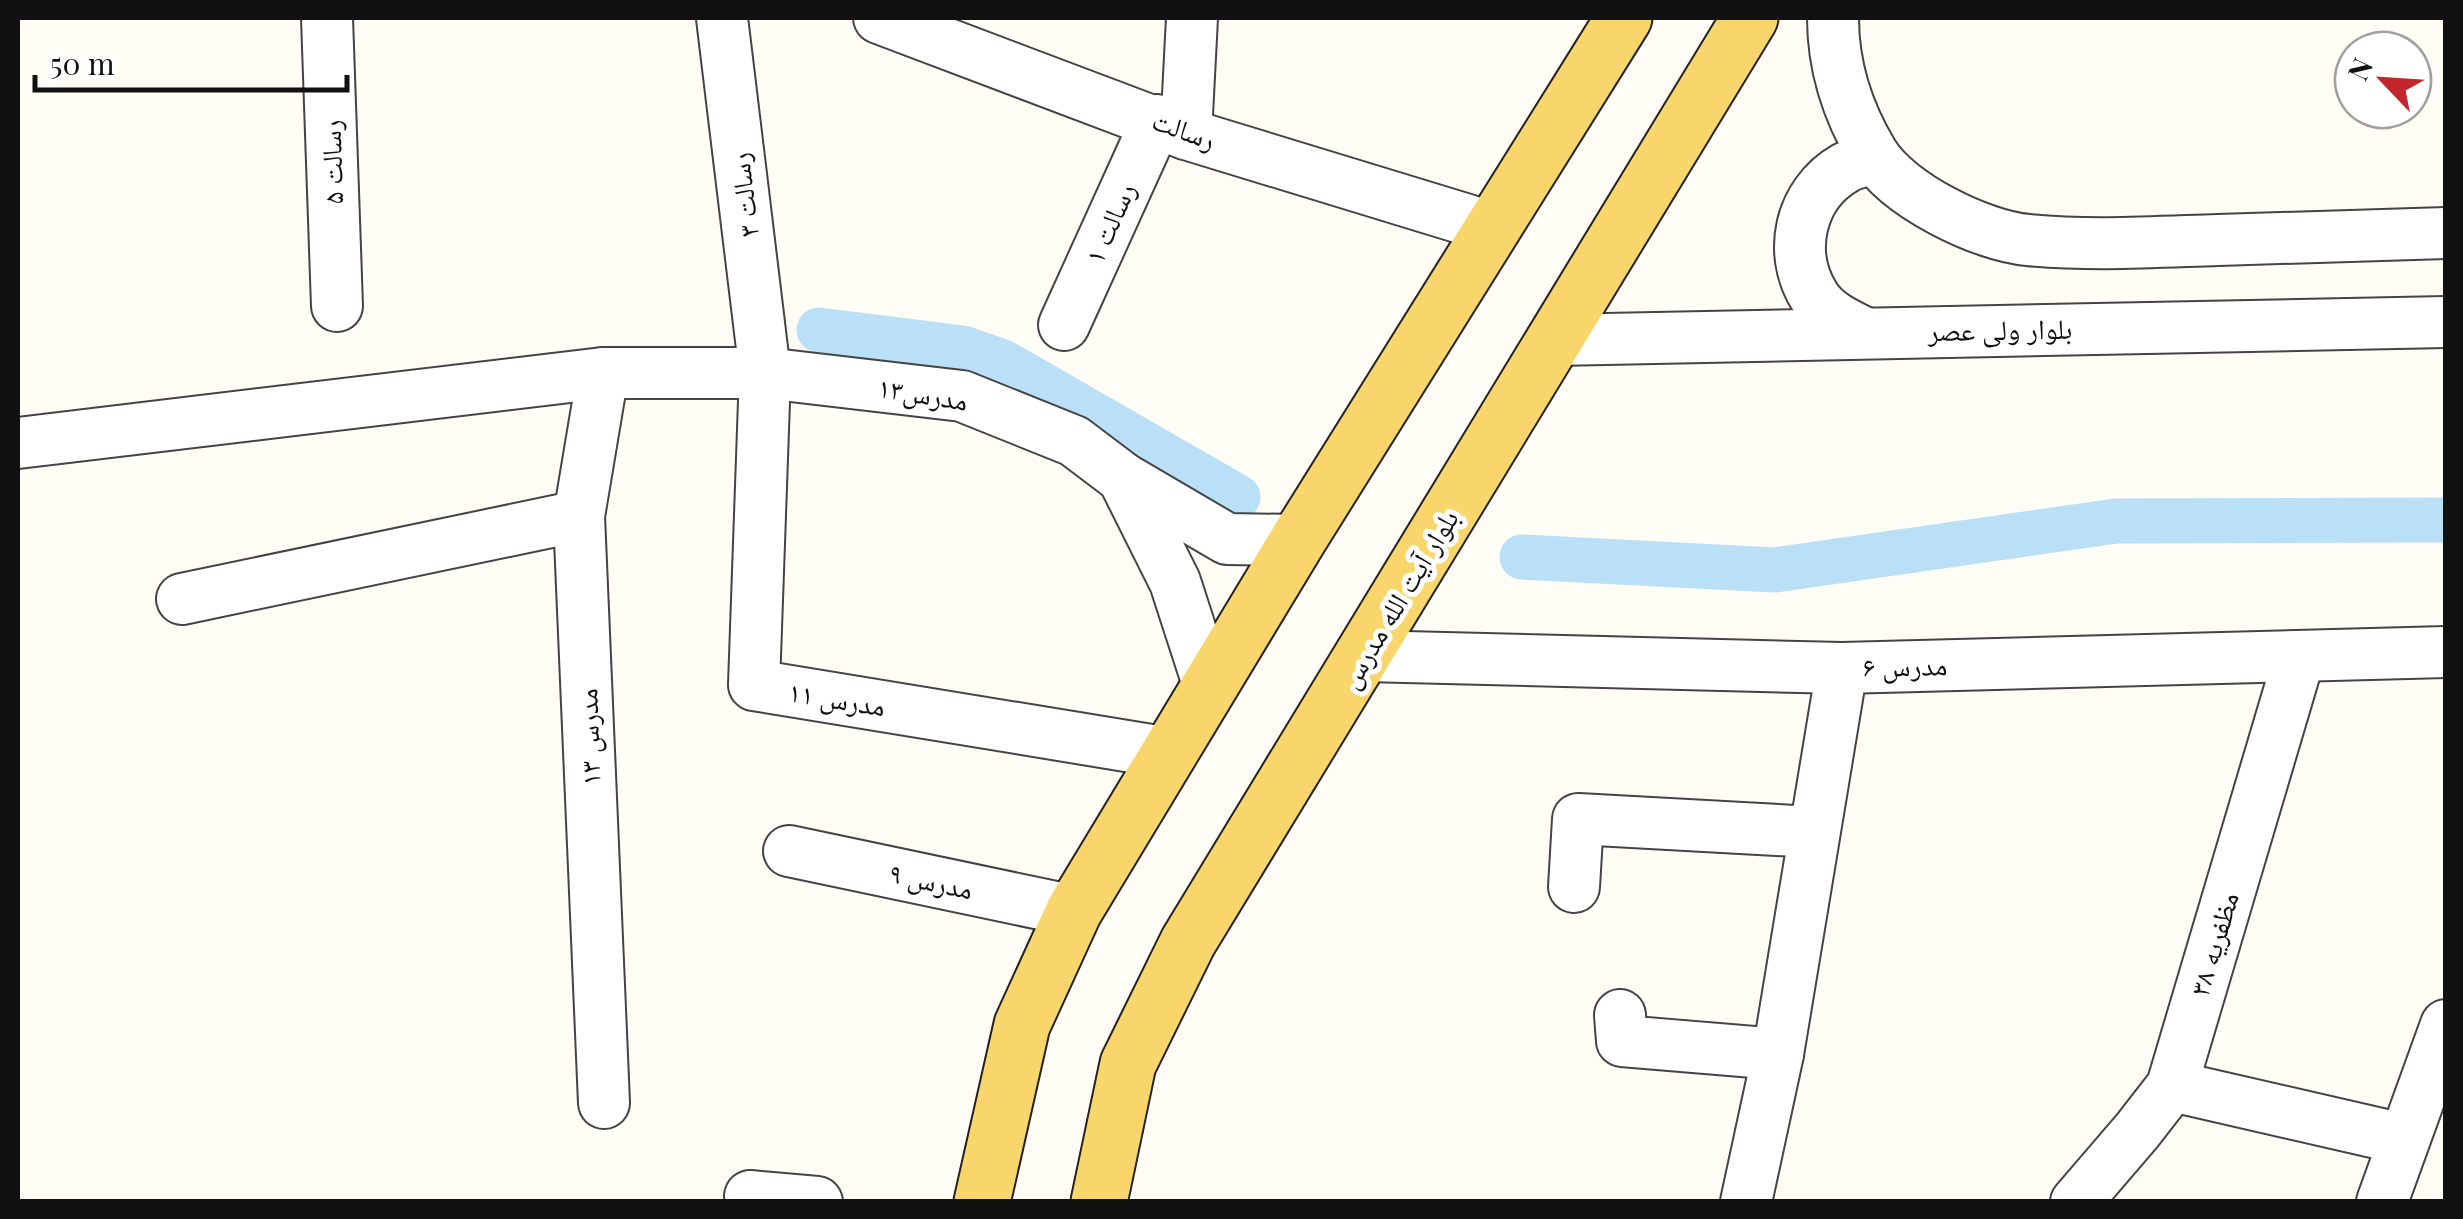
<svg xmlns="http://www.w3.org/2000/svg" width="2463" height="1219" font-family="'Playfair Display','Noto Naskh Arabic',serif">
<rect width="100%" height="100%" fill="#fffdf5"/>
<g fill="none" stroke-linecap="round" stroke-linejoin="round">
<g stroke="#b9e0f7" stroke-width="45">
<path d="M 819,330 L 963,348 L 1003,362 L 1238,497"/>
<path d="M 1522,557 L 1775,570 L 2116,521 L 2446,520"/>
</g>
<defs>
<g id="minor">
<path d="M 327,18 L 337,306"/>
<path d="M 722,18 L 765,373 L 754,685 L 1169,753"/>
<path d="M 879,18 L 1186,134 L 1494,228"/>
<path d="M 1833,18 C 1833,67 1847,111 1873,154 C 1898,195 1981,236 2028,240 C 2091,246 2155,242 2218,240 C 2294,238 2370,236 2446,233"/>
<path d="M 1186,134 L 1192,18"/>
<path d="M 1064,325 L 1157,120"/>
<path d="M 1863,332 C 1844,323 1825,314 1814,296 C 1787,252 1800,194 1845,168 C 1854,163 1865,161 1874,158"/>
<path d="M 1555,340 L 2446,322"/>
<path d="M 603,373 L 579,516 L 604,1103"/>
<path d="M 18,443 L 603,373 L 765,373 L 962,396 L 1074,441 L 1123,478"/>
<path d="M 182,599 L 579,516"/>
<path d="M 1365,656 L 1842,668 L 2446,652"/>
<path d="M 1209,687 L 1175,582 L 1123,478 L 1227,539 L 1298,540"/>
<path d="M 789,851 L 1074,911"/>
<path d="M 1574,887 L 1578,819 L 1814,832"/>
<path d="M 1620,1015 L 1622,1041 L 1778,1054"/>
<path d="M 2172,1086 L 2403,1139"/>
<path d="M 750,1196 L 817,1202"/>
<path d="M 1746,1202 L 1778,1054 L 1842,668"/>
<path d="M 2076,1202 L 2137,1131 L 2172,1086 L 2299,658"/>
<path d="M 2382,1202 L 2446,1025"/>
</g>
<g id="major">
<path d="M 982,1202 L 1022,1025 L 1074,911 L 1298,540 L 1624,18"/>
<path d="M 1099,1202 L 1128,1064 L 1188,942 L 1750,18"/>
</g>
</defs>
<use href="#minor" stroke="#444" stroke-width="54"/>
<use href="#major" stroke="#222" stroke-width="59"/>
<use href="#minor" stroke="#fff" stroke-width="50"/>
<use href="#major" stroke="#f9d66b" stroke-width="55"/>
</g>
<g text-anchor="middle" stroke-width="10" stroke-linejoin="round" paint-order="stroke">
<g font-size="28" fill="#111" stroke="#fff">
<text transform="translate(1184 130) rotate(20)" y="10">رسالت</text>
<text transform="translate(332 162) rotate(-92)" y="10">رسالت ۵</text>
<text transform="translate(744 195) rotate(-97)" y="10">رسالت ۳</text>
<text transform="translate(1110 223) rotate(-66)" y="10">رسالت ۱</text>
<text transform="translate(2000 330) rotate(-1)" y="10">بلوار ولی عصر</text>
<text transform="translate(923 394) rotate(9)" y="10">مدرس۱۳</text>
<text transform="translate(1399 599) rotate(-59)" y="10">بلوار آیت الله مدرس</text>
<text transform="translate(1905 666) rotate(-1)" y="10">مدرس ۶</text>
<text transform="translate(837 699) rotate(9)" y="10">مدرس ۱۱</text>
<text transform="translate(589 737) rotate(-92)" y="10">مدرس ۱۳</text>
<text transform="translate(931 881) rotate(12)" y="10">مدرس ۹</text>
<text transform="translate(2214 944) rotate(-73)" y="10">مظفریه ۳۸</text>
</g>
</g>
<rect width="2463" height="1219" fill="none" stroke="#111111" stroke-width="40"/>
<g transform="translate(2383 80) rotate(295)"><circle r="48" fill="#ffffff" stroke="#a0a0a0" stroke-width="2.5"/>
<path d="M0-8L18 38L0 25L-18 38Z" fill="#c4262e"/>
<text y="-15" font-size="28" font-weight="bold" text-anchor="middle" fill="#111111">N</text>
</g>
<path d="M35 75v15h312v-15" fill="none" stroke="#111111" stroke-width="5"/>
<text x="50" y="75" font-size="30" fill="#111111" stroke="#ffffff" stroke-width="8" paint-order="stroke">50 m</text>
</svg>
